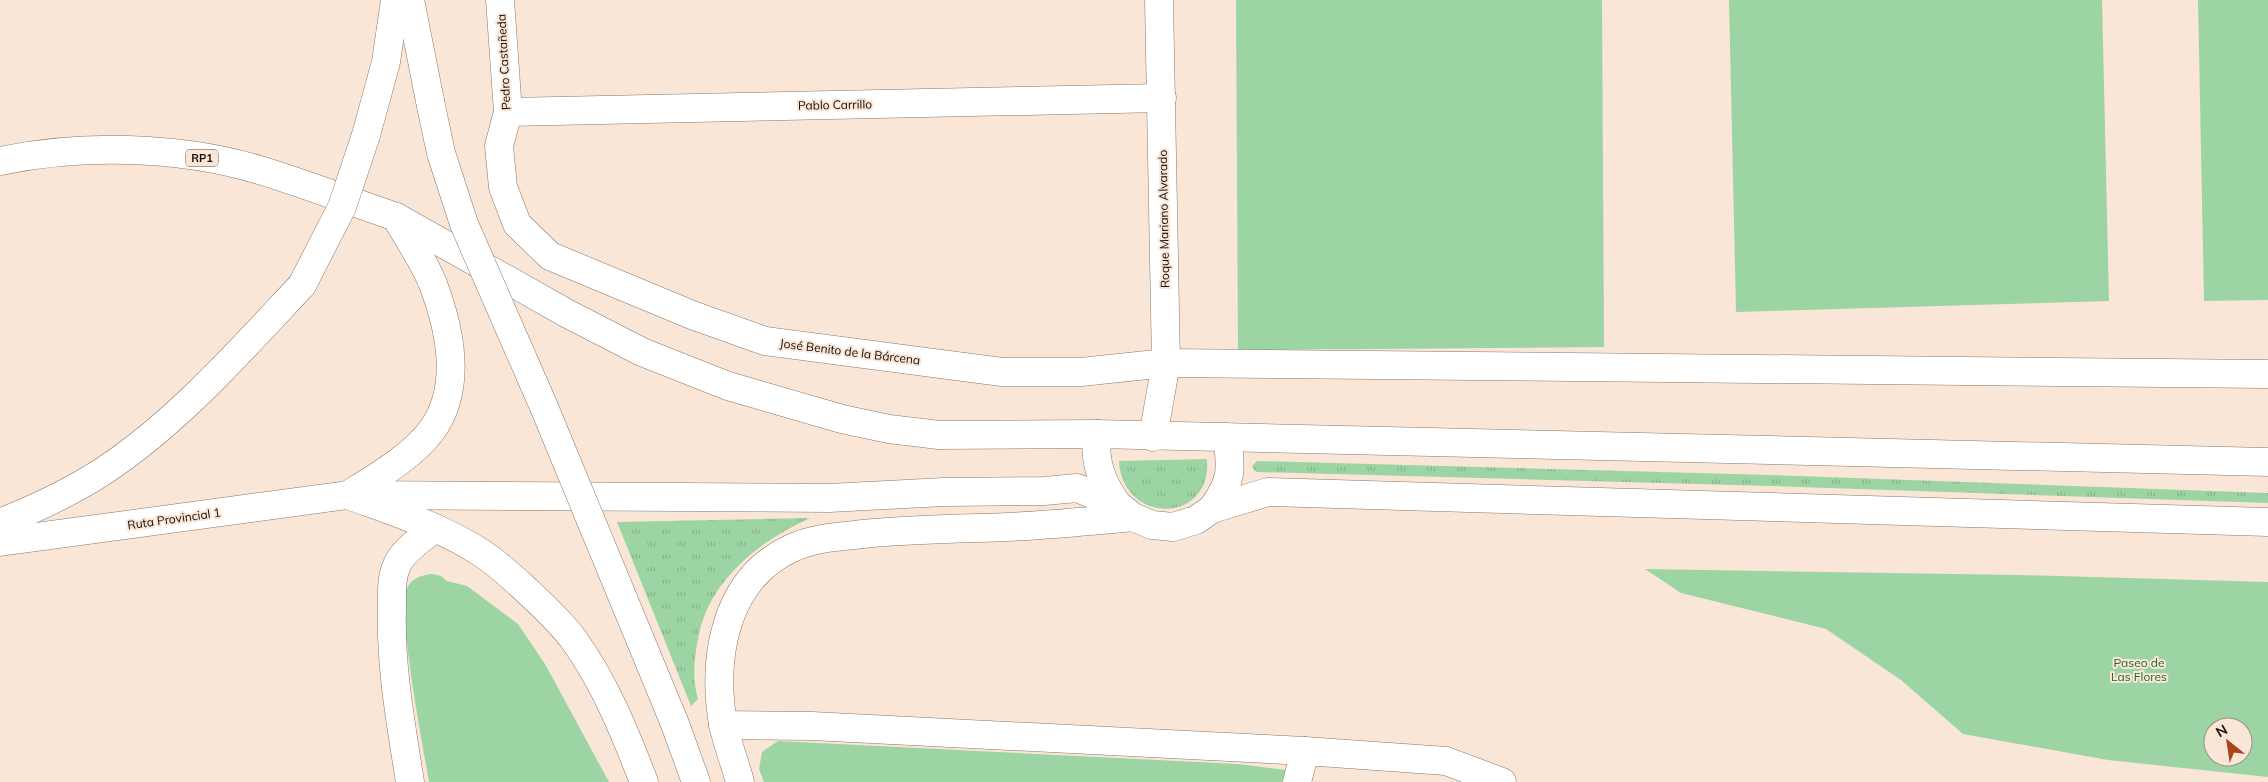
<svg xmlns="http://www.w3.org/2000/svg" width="2268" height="782" font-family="Mulish,sans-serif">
<defs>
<pattern id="grass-tufts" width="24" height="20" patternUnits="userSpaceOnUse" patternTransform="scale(1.25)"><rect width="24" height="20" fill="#9dd4a4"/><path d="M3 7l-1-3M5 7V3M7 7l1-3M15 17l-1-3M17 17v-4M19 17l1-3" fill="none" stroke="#86b58c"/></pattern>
</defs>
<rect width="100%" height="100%" fill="#f9e6d7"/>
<g fill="url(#grass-tufts)">
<path d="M 1207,459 C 1213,525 1122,525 1119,461 Z"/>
<path d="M 1257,461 L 1770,475 L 2268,493 L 2268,503 L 1770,486 L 1257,472 L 1254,470 L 1252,466 Z"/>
<path d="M 810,518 C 759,541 708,581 698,639 C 694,660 692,679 698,699 L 691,706 L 617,522 Z"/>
</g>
<g fill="#9dd4a4" fill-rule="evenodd">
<path d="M 1236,0 L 1602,0 L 1604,347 L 1238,350 Z"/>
<path d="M 1729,0 L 2102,0 L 2109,301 L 1736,312 Z"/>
<path d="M 2198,0 L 2268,0 L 2268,300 L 2204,301 Z"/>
<path d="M 1645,569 L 2019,575 L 2268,582 L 2268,777 L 2108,760 L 1963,734 L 1901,680 L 1826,629 L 1681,593 ZM 2213,727 L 2243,727 L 2243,757 L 2213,757 Z"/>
<path d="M 432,574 L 441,576 L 447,581 L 467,586 L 518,624 L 545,664 L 609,782 L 429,782 C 424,751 396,608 407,588 C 412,578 422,575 432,574 Z"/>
<path d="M 778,741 L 1238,764 L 1286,770 L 1282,782 L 764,782 L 759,769 L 762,752 Z"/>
</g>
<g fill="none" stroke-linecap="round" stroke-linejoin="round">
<defs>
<g id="street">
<path d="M 500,0 L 508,112 L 499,146 L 503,187 L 517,224 L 550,256 L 692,315 L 765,341 L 1002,372 L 1081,372 L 1166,363 L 2268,374"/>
<path d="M 508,112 L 1162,98"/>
<path d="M 1153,437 L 1166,363 L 1159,0"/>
<path d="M 723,725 L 812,726 L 1305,751"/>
<path d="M 410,782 C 401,724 390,666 392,607 C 392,592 391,578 397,565 C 403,550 423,538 435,528"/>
<path d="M 1297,782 L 1305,751 L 1446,761 L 1502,782"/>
</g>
<g id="secondary">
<path d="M 396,217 L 568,314 L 642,352 L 728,386 L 842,419 L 889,429 L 939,435 L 1097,434 L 2268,462"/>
<path d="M 1097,434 C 1094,462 1101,481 1117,504"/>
<path d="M 352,495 L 829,498 L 944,492 L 1044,491 L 1077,488 L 1117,504 L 1133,517 L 1152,525 L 1173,527 L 1196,520 L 1212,509 L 1268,492 L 2268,522"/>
<path d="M 1212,509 C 1232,481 1232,470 1227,437"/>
</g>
<g id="primary">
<path d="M 410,0 L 430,101"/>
<path d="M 366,135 L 386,62 L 395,0"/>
<path d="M 0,161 C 80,144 177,146 256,169 C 303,183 349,201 396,217 C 408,239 424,261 433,284 C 450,329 463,387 432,430 C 413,456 375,478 348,495 L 0,542"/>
<path d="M 348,495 C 394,512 442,527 483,554 C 498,564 511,576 524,588 C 541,604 560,621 574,640 C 605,683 625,733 644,782"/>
<path d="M 0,523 C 27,512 64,495 89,480 C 168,433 239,352 302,285"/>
<path d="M 649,661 L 675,724 L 696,782"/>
<path d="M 740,782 C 735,763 727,743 723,724 C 712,658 724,579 792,548 C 811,539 833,537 854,535 C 896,530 937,529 979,528 C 1030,527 1082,522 1133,517"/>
</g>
</defs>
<use href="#street" stroke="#88776a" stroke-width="29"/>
<use href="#secondary" stroke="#88776a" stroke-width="29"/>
<use href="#primary" stroke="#88776a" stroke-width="29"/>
<use href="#street" stroke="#fff" stroke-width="28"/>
<use href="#secondary" stroke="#fff" stroke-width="28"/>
<use href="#primary" stroke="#fff" stroke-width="28"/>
<defs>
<g id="primary-bridge">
<path d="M 430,101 L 441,153 L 464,224 L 544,407 L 649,661"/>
<path d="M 302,285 L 342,207 L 366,135"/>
</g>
</defs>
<use href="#primary-bridge" stroke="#88776a" stroke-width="29" stroke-linecap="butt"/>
<use href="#primary-bridge" stroke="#fff" stroke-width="28"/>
</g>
<g text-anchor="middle" stroke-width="4" stroke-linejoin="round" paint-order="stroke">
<rect fill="#f9e6d7" stroke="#594f47" stroke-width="1" x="186" y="149.5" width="32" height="17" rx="4"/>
<g font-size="11" font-weight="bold" fill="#140e09">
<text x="202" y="162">RP1</text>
</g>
<g font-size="12" fill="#140e09" stroke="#f9e6d7">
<text transform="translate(504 62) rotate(-93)" y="4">Pedro Castañeda</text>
<text transform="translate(835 105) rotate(-1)" y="4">Pablo Carrillo</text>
<text transform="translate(1164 219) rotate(-91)" y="4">Roque Mariano Alvarado</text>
<text transform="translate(850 352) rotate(7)" y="4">José Benito de la Bárcena</text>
<text transform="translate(174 519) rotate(-8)" y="4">Ruta Provincial 1</text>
</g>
<g font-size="12" fill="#20652f" stroke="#f9e6d7">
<text x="2139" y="667">Paseo de<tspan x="2139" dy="14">Las Flores</tspan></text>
</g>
</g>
<g transform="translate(2228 742) rotate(330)"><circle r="24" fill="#f9e6d7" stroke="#9d9085"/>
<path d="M0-4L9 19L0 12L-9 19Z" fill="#aa441a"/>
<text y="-8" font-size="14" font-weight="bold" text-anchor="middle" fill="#140e09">N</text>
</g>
</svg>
